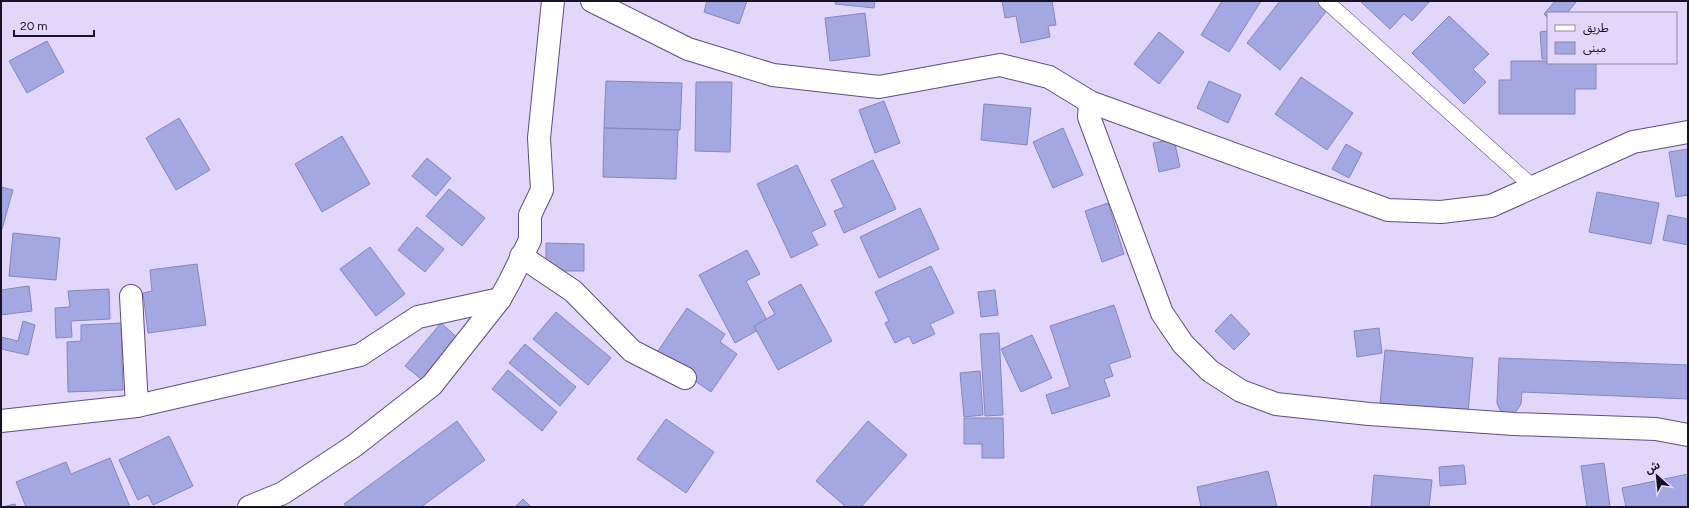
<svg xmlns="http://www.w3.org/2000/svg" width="1689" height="508" font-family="Figtree,'Noto Sans Arabic',sans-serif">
<rect width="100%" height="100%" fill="#e2d6fa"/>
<g fill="#a4a8e2" stroke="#8486bf">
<path d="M 707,1 L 747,1 L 739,24 L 704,12 Z"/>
<path d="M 836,1 L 875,1 L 874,8 L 835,4 Z"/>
<path d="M 1002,1 L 1052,1 L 1056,25 L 1048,26 L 1050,37 L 1021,43 L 1016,16 L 1005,18 Z"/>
<path d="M 1222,1 L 1261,1 L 1229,52 L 1201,35 Z"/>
<path d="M 1280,1 L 1318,1 L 1328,9 L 1280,70 L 1247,43 Z"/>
<path d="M 1362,1 L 1430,1 L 1412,21 L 1404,14 L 1390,29 L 1361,2 Z"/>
<path d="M 1555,1 L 1577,1 L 1567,13 L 1548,13 L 1548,18 L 1544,14 Z"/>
<path d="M 865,13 L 870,56 L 830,61 L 825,18 Z"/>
<path d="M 1449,16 L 1489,54 L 1473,69 L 1486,82 L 1464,104 L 1412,53 Z"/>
<path d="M 1548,31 L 1548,59 L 1542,59 L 1540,32 Z"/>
<path d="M 1159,32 L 1184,52 L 1159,84 L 1134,64 Z"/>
<path d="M 47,41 L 64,72 L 27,93 L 9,61 Z"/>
<path d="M 1511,61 L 1548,61 L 1548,63 L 1596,63 L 1596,89 L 1575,89 L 1575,114 L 1499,114 L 1499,80 L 1511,80 Z"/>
<path d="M 1301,77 L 1353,113 L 1327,150 L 1275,114 Z"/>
<path d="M 606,81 L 682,83 L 680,130 L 604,128 Z"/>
<path d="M 1209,81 L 1241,95 L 1228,123 L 1197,108 Z"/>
<path d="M 696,82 L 732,82 L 730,152 L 695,151 Z"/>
<path d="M 884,101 L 900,143 L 875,153 L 859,110 Z"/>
<path d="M 984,104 L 1031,108 L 1027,145 L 981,140 Z"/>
<path d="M 179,118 L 210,170 L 176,190 L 146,138 Z"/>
<path d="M 604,128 L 678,130 L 676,179 L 603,177 Z"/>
<path d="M 1063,128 L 1083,175 L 1053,188 L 1033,142 Z"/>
<path d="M 342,136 L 370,184 L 322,212 L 295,164 Z"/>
<path d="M 1174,139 L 1180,167 L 1159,172 L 1153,143 Z"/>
<path d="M 1346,144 L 1362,153 L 1349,178 L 1332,169 Z"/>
<path d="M 1688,149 L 1688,195 L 1676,197 L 1669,152 Z"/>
<path d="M 427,158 L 451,178 L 436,196 L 412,176 Z"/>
<path d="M 873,160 L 896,209 L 844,233 L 834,211 L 844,207 L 831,180 Z"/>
<path d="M 797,165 L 826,225 L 811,232 L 818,245 L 791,258 L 757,184 Z"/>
<path d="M 1,187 L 13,190 L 2,229 L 1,228 Z"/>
<path d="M 449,189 L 485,218 L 462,246 L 426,216 Z"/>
<path d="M 1597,192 L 1659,203 L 1651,244 L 1589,232 Z"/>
<path d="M 1108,203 L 1124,254 L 1102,262 L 1085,211 Z"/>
<path d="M 920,208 L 939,249 L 879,278 L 860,237 Z"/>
<path d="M 1668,215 L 1688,219 L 1688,245 L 1663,240 Z"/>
<path d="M 417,227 L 444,249 L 425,272 L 398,250 Z"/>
<path d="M 13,233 L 60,238 L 56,280 L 9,276 Z"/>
<path d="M 546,243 L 584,244 L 584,271 L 546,271 Z"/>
<path d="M 370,247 L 405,294 L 376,316 L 340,269 Z"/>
<path d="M 747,250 L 760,274 L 746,281 L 769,324 L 735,343 L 699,275 Z"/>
<path d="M 197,264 L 206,325 L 148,333 L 143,293 L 152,291 L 150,270 Z"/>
<path d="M 931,266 L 954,313 L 930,324 L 935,334 L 913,344 L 909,336 L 895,343 L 885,323 L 889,321 L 875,292 Z"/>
<path d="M 801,284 L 832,341 L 778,370 L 754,326 L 775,314 L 768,302 Z"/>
<path d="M 29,286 L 32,311 L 1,315 L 1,290 Z"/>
<path d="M 109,289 L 110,319 L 71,321 L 72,337 L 56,338 L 55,308 L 70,307 L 68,291 Z"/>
<path d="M 995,290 L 998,315 L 981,317 L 978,292 Z"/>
<path d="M 1114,305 L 1131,357 L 1109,364 L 1113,376 L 1104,379 L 1110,396 L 1052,414 L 1046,395 L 1070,387 L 1050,326 Z"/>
<path d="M 687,308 L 725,334 L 720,342 L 737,354 L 711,392 L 656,354 Z"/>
<path d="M 556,312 L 611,358 L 588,385 L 533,339 Z"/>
<path d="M 1231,314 L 1250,334 L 1234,350 L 1215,331 Z"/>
<path d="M 23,321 L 35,325 L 28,355 L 1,349 L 1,337 L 18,341 Z"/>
<path d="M 121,323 L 123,390 L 68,392 L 67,342 L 81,341 L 81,325 Z"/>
<path d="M 441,323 L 461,341 L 426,383 L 405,366 Z"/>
<path d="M 1379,328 L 1382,353 L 1357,357 L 1354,331 Z"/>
<path d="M 999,333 L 1003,415 L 985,416 L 980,334 Z"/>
<path d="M 1032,335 L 1052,378 L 1021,392 L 1001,349 Z"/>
<path d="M 525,344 L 576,387 L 560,406 L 509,363 Z"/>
<path d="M 1385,350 L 1473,358 L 1468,412 L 1380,404 Z"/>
<path d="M 1499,358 L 1688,365 L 1688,399 L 1522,392 L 1521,404 L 1515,413 L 1507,414 L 1500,410 L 1497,403 Z"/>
<path d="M 508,370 L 557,412 L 542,431 L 492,389 Z"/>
<path d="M 980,371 L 983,415 L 964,417 L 960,373 Z"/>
<path d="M 964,418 L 1003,418 L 1004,458 L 982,458 L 982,444 L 964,444 Z"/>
<path d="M 666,419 L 714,452 L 686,493 L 637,459 Z"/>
<path d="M 457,421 L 485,460 L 421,507 L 347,507 L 344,504 Z"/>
<path d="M 868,421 L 907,455 L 861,507 L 846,507 L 816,481 Z"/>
<path d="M 169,436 L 193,486 L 153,505 L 148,495 L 138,500 L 119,460 Z"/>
<path d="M 110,458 L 130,507 L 26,507 L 16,482 L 66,462 L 71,474 Z"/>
<path d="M 1604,463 L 1610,507 L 1587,507 L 1581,466 Z"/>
<path d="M 1464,465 L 1466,484 L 1440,486 L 1439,467 Z"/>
<path d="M 1268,471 L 1277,507 L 1201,507 L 1197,487 Z"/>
<path d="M 1688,474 L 1688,507 L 1626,507 L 1622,488 Z"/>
<path d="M 1374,475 L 1432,480 L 1429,507 L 1371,507 Z"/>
<path d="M 523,499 L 531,507 L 515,507 Z"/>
<path d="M 15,504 L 16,507 L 2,507 Z"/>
</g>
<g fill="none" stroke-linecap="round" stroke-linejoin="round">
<defs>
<path id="lane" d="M 1326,1 L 1533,187"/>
<g id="street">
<path d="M 592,1 L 688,49 L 773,75 L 879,87 L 1000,65 L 1049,77 L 1090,102 L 1388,210 L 1441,212 L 1491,206 L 1633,142 L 1688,132"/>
<path d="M 1090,102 L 1089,117 L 1162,313 L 1183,344 L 1210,371 L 1241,391 L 1276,404 L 1369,414 L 1514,424 L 1656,429 L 1688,435"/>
<path d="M 521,256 L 573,291 L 632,351 L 685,378"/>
<path d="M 131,296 L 137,406"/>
<path d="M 1,421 L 137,406 L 360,355 L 418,317 L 500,299"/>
<path d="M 249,507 L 283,493 L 354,446 L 432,385 L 500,299 L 510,281 L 530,240 L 530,215 L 542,190 L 539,138 L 553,1"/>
</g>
</defs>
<use href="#lane" stroke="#614d80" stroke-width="16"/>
<use href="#street" stroke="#614d80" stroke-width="24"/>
<use href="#lane" stroke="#fff" stroke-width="15"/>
<use href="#street" stroke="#fff" stroke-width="22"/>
</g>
<rect width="1689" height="508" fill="none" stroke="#191125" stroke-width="4"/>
<rect x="1547" y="12" width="130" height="52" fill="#e2d6fa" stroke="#9287a5"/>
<rect x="1555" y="25" width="20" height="6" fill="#ffffff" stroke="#9287a5"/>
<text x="1583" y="32" font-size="12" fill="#191125">طريق</text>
<rect x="1555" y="42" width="20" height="12" fill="#a4a8e2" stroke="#9287a5"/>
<text x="1583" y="52" font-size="12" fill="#191125">مبنى</text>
<g transform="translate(1657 476) rotate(333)" stroke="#e2d6fa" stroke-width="3" paint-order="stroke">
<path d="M0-3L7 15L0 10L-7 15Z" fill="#191125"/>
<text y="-6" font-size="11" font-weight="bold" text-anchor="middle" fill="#191125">ش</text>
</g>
<path d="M14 30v6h80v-6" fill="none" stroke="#191125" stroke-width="2"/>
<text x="20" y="30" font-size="12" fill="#191125" stroke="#e2d6fa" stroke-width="3" paint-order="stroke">20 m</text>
</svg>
